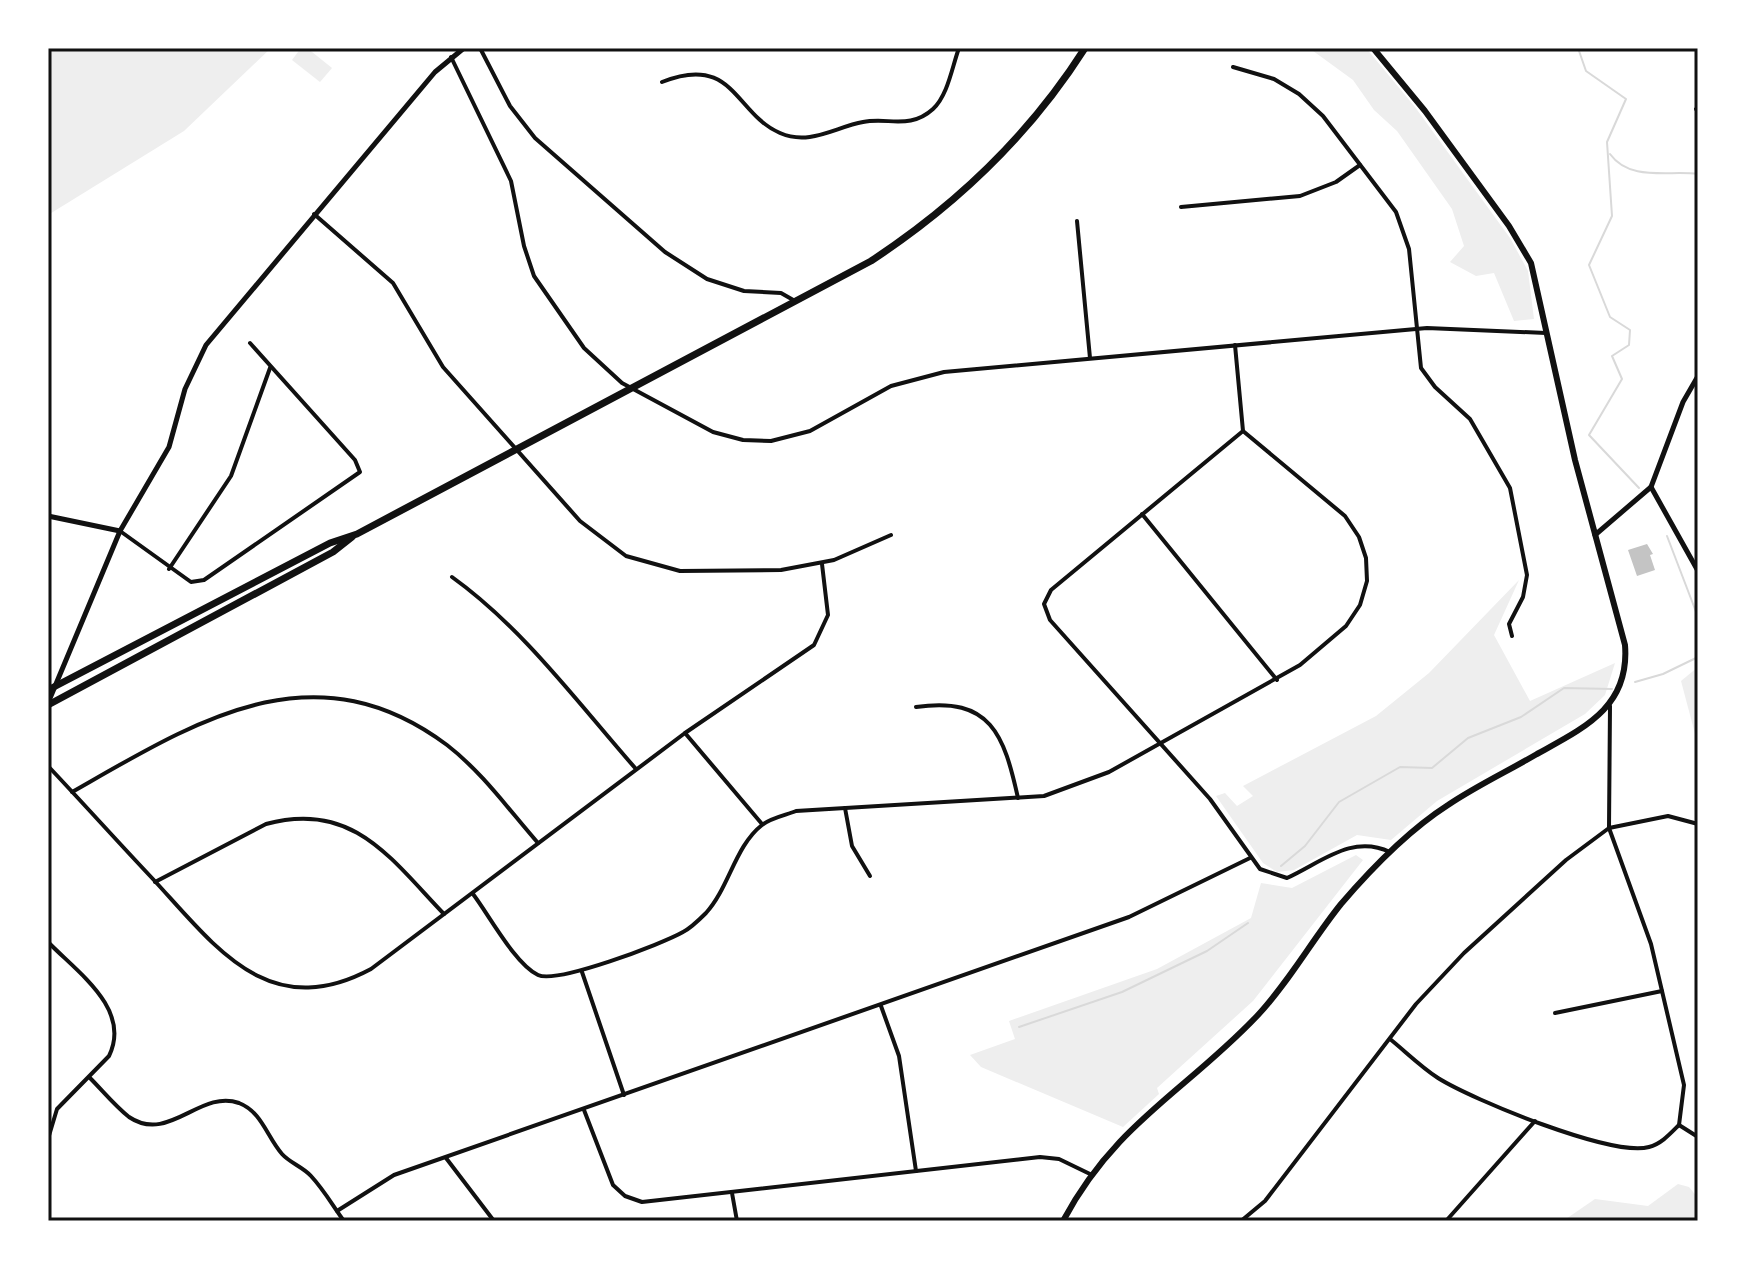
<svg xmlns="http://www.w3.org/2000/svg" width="1746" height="1269" font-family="Inter,sans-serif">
<rect width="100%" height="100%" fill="#fff"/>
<g fill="#eee">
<path d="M 48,48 L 271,48 L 184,131 L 48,215 Z"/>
<path d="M 301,48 L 307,48 L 332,68 L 320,82 L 292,60 Z"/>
<path d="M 1309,48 L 1366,48 L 1415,107 L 1510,238 L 1528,271 L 1534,319 L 1514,321 L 1494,273 L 1476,276 L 1450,262 L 1464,246 L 1452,209 L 1397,131 L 1374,110 L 1353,80 Z"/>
<path d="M 1519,580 L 1494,635 L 1530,701 L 1615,663 L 1605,695 L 1585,714 L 1437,801 L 1391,840 L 1357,835 L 1294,870 L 1277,872 L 1263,863 L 1216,796 L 1225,793 L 1237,806 L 1253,796 L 1243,786 L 1376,716 L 1429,673 Z"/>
<path d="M 1698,667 L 1698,745 L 1681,681 Z"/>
<path d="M 1356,855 L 1363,860 L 1253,1001 L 1157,1088 L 1159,1094 L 1123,1127 L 981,1067 L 970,1055 L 1015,1039 L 1009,1021 L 1157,969 L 1251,918 L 1261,883 L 1292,888 Z"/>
<path d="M 1678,1184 L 1689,1187 L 1698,1198 L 1698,1221 L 1563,1221 L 1595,1199 L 1648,1206 Z"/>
</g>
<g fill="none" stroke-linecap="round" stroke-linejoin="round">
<g stroke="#d9d9d9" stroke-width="2">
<path d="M 1578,48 L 1586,71 L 1626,99 L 1607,142 L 1612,216 L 1589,265 L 1610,317 L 1630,330 L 1629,345 L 1612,356 L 1622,379 L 1589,435 L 1639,488"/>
<path d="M 1610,154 C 1630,182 1670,170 1698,174"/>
<path d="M 1667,536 L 1698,617"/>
<path d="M 1635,682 L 1663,674 L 1698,657"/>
<path d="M 1281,866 L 1305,846 L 1339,802 L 1400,767 L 1432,768 L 1468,738 L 1521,717 L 1564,688 L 1612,689"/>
<path d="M 1019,1027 L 1122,992 L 1207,951 L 1248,923"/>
</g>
</g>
<path fill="#c4c4c4" d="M 1647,544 L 1653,554 L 1650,555 L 1655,570 L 1637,576 L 1628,550 Z"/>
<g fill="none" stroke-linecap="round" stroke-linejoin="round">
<g stroke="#111" stroke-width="4">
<path d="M 480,48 L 510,106 L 535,138 L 665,252 L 707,279 L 744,291 L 781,293 L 795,301"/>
<path d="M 451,57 L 511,181 L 524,246 L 534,276 L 584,348 L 622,383 L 713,432 L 743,440 L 771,441 L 810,431 L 891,386 L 944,372 L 1427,328 L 1546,333"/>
<path d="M 1233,67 L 1274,79 L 1299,94 L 1323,116 L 1396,212 L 1409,249 L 1421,368 L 1435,387 L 1470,419 L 1510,488 L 1527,575 L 1523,597 L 1509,624 L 1512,636"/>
<path d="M 662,82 C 734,53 735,114 780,133 C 810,146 835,127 863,122 C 888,117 910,130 933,109 C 948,95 952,67 959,48"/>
<path d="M 1696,109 L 1698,108"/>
<path d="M 1181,207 L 1300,196 L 1336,182 L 1360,165"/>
<path d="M 314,214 L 393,283 L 443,367 L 580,521 L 626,556 L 680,571 L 781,570 L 834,560 L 891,535"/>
<path d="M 1077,221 L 1090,358"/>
<path d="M 1243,431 L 1051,590 L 1044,604 L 1050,620 L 1210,799 L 1260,869 L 1287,878 C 1322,862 1352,834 1390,852"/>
<path d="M 1142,514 L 1277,680"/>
<path d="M 120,531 L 191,582 L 204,580 L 360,472 L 355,460 L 250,343"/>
<path d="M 169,569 L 231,476 L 270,368"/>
<path d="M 452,577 C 523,628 578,703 636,769"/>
<path d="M 916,707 C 991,696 1004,735 1018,798"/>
<path d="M 685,733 L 762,824"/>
<path d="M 48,766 C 83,803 117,841 152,878 C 215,946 268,1024 371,969 L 685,733 L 814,645 L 828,615 L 822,564"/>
<path d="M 72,792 C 195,722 313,645 447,745 C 482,772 509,810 538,843"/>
<path d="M 845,808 L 852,846 L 870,876"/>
<path d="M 155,882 L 266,824 C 353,800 391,859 444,914"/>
<path d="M 473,894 C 489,915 515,964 538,975 C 557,984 662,944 683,932 C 691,928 700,919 706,913 C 729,888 735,846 762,825 C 770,818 786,815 796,811 L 1044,796 L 1109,772 L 1300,665 L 1346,626 L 1360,605 L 1367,581 L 1366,558 L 1359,537 L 1345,516 L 1243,431 L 1235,345"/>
<path d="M 48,942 C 77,972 132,1009 109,1056 L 57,1109 L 48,1139"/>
<path d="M 582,972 L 624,1095"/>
<path d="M 881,1006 L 899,1056 L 916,1171"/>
<path d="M 1555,1013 L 1662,991"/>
<path d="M 1390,1039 C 1406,1052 1421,1067 1438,1078 C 1473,1100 1612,1157 1649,1147 C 1661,1144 1670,1134 1679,1125 L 1684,1085 L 1651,944 L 1609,828 L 1610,706"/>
<path d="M 90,1078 C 102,1090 115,1106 129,1117 C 169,1144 200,1089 239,1103 C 262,1112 267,1137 282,1154 C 290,1163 303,1167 311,1176 C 324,1190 333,1206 344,1221"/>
<path d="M 584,1110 L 613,1185 L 625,1196 L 642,1202 L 1040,1157 L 1059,1159 L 1090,1174"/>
<path d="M 1679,1125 L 1698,1137"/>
<path d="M 446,1158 L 494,1221"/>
<path d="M 732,1193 L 737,1221"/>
<path d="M 337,1211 L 394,1175 L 1129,917 L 1250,858"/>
<path d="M 1241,1221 L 1265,1201 L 1416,1004 L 1464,953 L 1566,860 L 1609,828 L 1668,816 L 1698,824"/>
<path d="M 1446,1221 L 1535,1121"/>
</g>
<g stroke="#111" stroke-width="5">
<path d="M 1651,487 L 1698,571"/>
<path d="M 48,516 L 120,531"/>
<path d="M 1595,535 L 1651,487 L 1683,402 L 1698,376"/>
<path d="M 48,703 L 120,531 L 169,447 L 185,389 L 206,345 L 435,72 L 464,48"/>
</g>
<path stroke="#111" stroke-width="6" d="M 1063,1221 C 1115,1123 1186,1091 1257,1016 C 1289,982 1312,940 1341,904 C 1371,869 1409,830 1448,805 C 1476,786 1508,771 1537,754 C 1584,728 1630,707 1625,645 L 1575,460 L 1531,263 L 1509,226 L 1425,111 L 1373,48"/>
<g stroke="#111" stroke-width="7">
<path d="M 48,690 L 330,543 L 357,534 L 871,261 C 958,204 1029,136 1085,48"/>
<path d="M 48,705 L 333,552 L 352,537"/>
</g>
</g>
<rect width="1746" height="1269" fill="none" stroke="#ffffff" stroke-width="100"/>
<rect x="50" y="50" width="1646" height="1169" fill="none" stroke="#111" stroke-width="3"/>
</svg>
